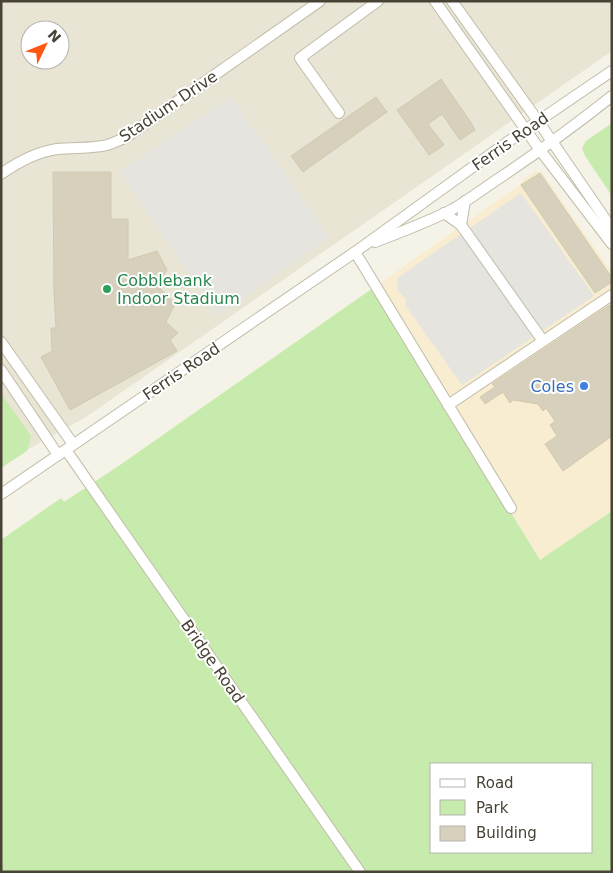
<svg xmlns="http://www.w3.org/2000/svg" width="613" height="873" font-family="'DejaVu Sans',sans-serif">
<rect width="100%" height="100%" fill="#f5f2e7"/>
<path fill="#e9e5d5" fill-rule="evenodd" d="M 1,1 L 612,1 L 612,51 L 86,417 L 27,450 L 1,468 ZM 30,30 L 60,30 L 60,60 L 30,60 Z"/>
<path fill="#f8ecd1" d="M 535,171 L 542,172 L 612,273 L 612,511 L 541,561 L 373,288 L 518,186 L 525,178 Z"/>
<g fill="#c7ebad" fill-rule="evenodd">
<path d="M 612,123 L 612,196 L 585,156 L 582,148 L 586,141 Z"/>
<path d="M 373,288 L 540,560 L 612,511 L 612,872 L 1,872 L 1,540 L 61,498 L 64,502 L 120,465 ZM 432,764 L 592,764 L 592,852 L 432,852 Z"/>
<path d="M 1,393 L 31,436 L 27,451 L 1,468 Z"/>
</g>
<g fill="#e5e4df">
<path d="M 231,97 L 329,237 L 218,316 L 120,172 Z"/>
<path d="M 521,193 L 594,296 L 462,385 L 405,305 L 406,299 L 398,291 L 397,278 Z"/>
</g>
<g fill="#d7d0bc" stroke="#d2c9ae">
<path d="M 441,79 L 472,124 L 475,130 L 460,140 L 442,114 L 428,124 L 444,145 L 429,155 L 397,110 Z"/>
<path d="M 376,97 L 387,112 L 303,172 L 291,156 Z"/>
<path d="M 53,172 L 111,172 L 111,219 L 128,219 L 128,260 L 157,251 L 167,270 L 157,285 L 175,304 L 166,322 L 178,333 L 170,340 L 177,351 L 70,410 L 41,357 L 52,351 L 51,328 L 56,328 L 54,293 Z"/>
<path d="M 540,173 L 612,278 L 612,282 L 595,293 L 521,185 Z"/>
<path d="M 612,305 L 612,436 L 563,471 L 545,444 L 557,436 L 550,425 L 555,421 L 546,408 L 543,411 L 538,404 L 513,400 L 510,403 L 503,392 L 485,404 L 480,397 L 495,387 L 492,384 L 608,306 Z"/>
</g>
<g fill="none" stroke-linecap="round" stroke-linejoin="round">
<defs>
<g id="minor">
<path d="M 435,1 L 540,150 L 612,244"/>
<path d="M 452,1 L 538,121 L 612,229"/>
<path d="M 339,113 L 300,58 L 378,1"/>
<path d="M 1,174 C 18,162 36,152 57,149 C 74,147 91,149 107,145 C 114,143 119,140 125,138 L 320,1"/>
<path d="M 444,213 L 461,225 L 543,341"/>
<path d="M 461,225 L 465,201"/>
<path d="M 375,242 C 401,232 428,222 453,209 C 470,199 487,186 504,175 C 541,150 577,124 612,96"/>
<path d="M 355,252 L 511,508"/>
<path d="M 1,342 L 73,444"/>
<path d="M 1,370 L 58,455"/>
<path d="M 448,405 L 612,295"/>
<path d="M 66,450 L 360,872"/>
<path d="M 1,494 L 355,252 L 506,143 L 612,71"/>
</g>
</defs>
<use href="#minor" stroke="#c1bca9" stroke-width="12"/>
<use href="#minor" stroke="#fff" stroke-width="10"/>
</g>
<circle fill="#2e9e5b" stroke="#fff" stroke-width="2" cx="107" cy="289" r="5"/>
<circle fill="#3f7fe0" stroke="#fff" stroke-width="2" cx="584" cy="386" r="5"/>
<g text-anchor="middle" stroke-width="4" stroke-linejoin="round" paint-order="stroke">
<g font-size="16" fill="#484335" stroke="#fff">
<text transform="translate(168 106) rotate(-34)" y="6">Stadium Drive</text>
<text transform="translate(510 141) rotate(-35)" y="6">Ferris Road</text>
<text transform="translate(181 371) rotate(-34)" y="6">Ferris Road</text>
<text transform="translate(213 661) rotate(55)" y="6">Bridge Road</text>
</g>
<g font-size="16" fill="#27864d" stroke="#fff" text-anchor="start">
<text x="117" y="286">Cobblebank<tspan x="117" dy="18">Indoor Stadium</tspan></text>
</g>
<g font-size="16" fill="#366cbe" stroke="#fff" text-anchor="end">
<text x="574" y="392">Coles</text>
</g>
</g>
<rect width="613" height="873" fill="none" stroke="#484335" stroke-width="5"/>
<rect x="430" y="763" width="162" height="90" fill="#ffffff" stroke="#b6b4ae"/>
<rect x="440" y="779" width="25" height="8" fill="#ffffff" stroke="#b6b4ae"/>
<text x="476" y="788" font-size="15" fill="#484335">Road</text>
<rect x="440" y="800" width="25" height="15" fill="#c7ebad" stroke="#b6b4ae"/>
<text x="476" y="813" font-size="15" fill="#484335">Park</text>
<rect x="440" y="826" width="25" height="15" fill="#d7d0bc" stroke="#b6b4ae"/>
<text x="476" y="838" font-size="15" fill="#484335">Building</text>
<g transform="translate(45 45) rotate(47)"><circle r="24" fill="#ffffff" stroke="#b6b4ae"/>
<path d="M0-4L9 19L0 12L-9 19Z" fill="#ff5613"/>
<text y="-8" font-size="14" font-weight="bold" text-anchor="middle" fill="#484335">N</text>
</g>
</svg>
